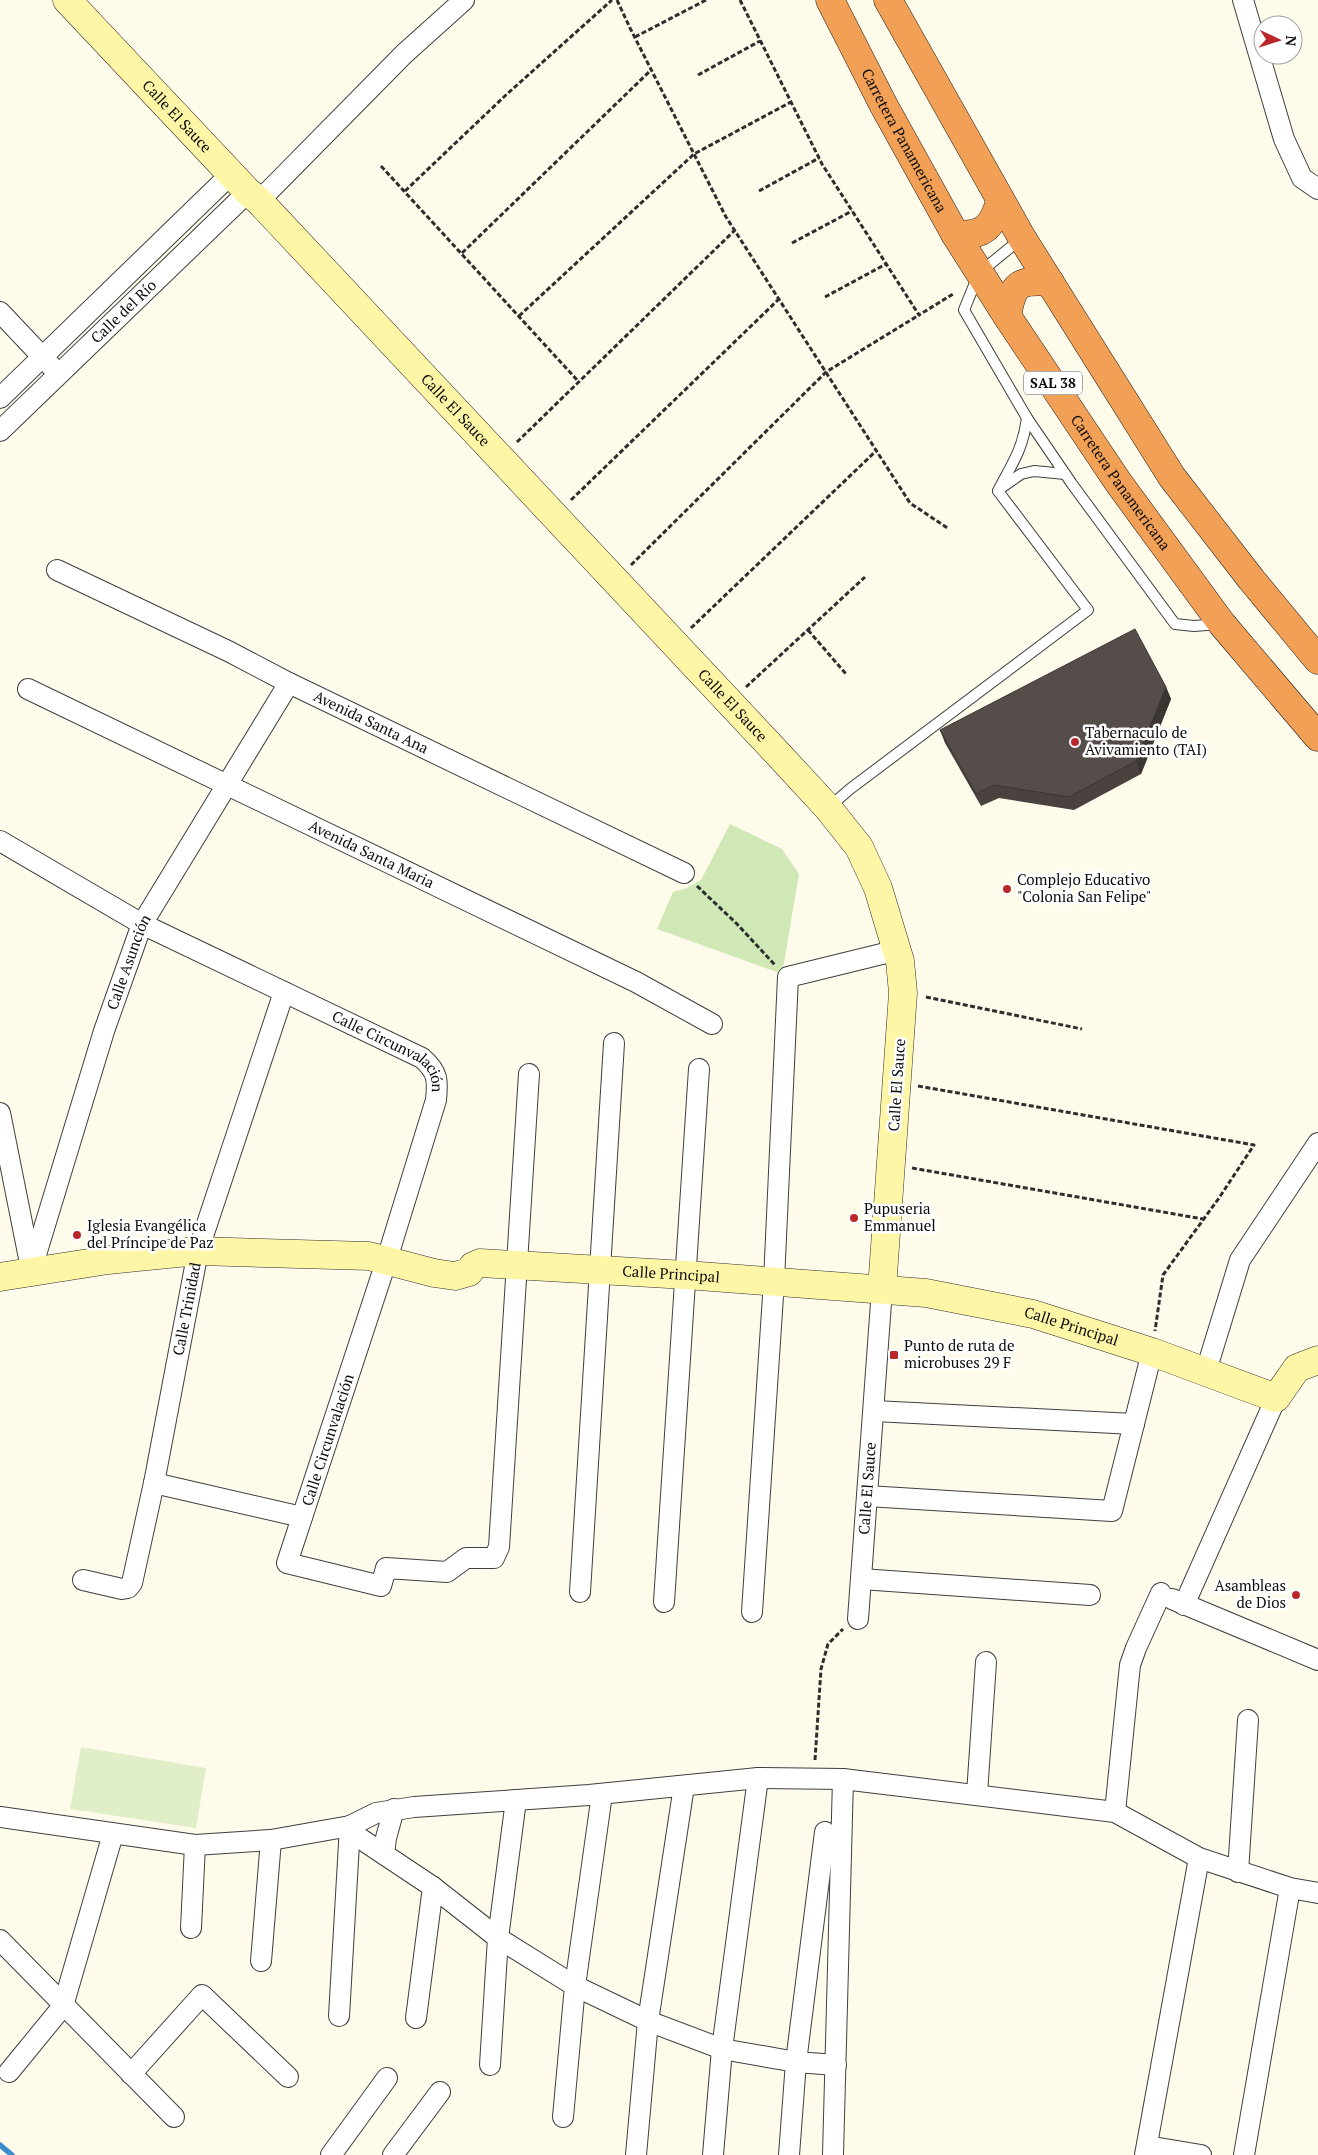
<svg xmlns="http://www.w3.org/2000/svg" width="1318" height="2155" font-family="'PT Serif',serif">
<rect width="100%" height="100%" fill="#fffbeb"/>
<path fill="#cfe8b6" d="M 730,824 L 782,849 L 799,874 L 782,974 L 657,929 L 673,892 L 687,888 L 701,880 Z"/>
<path fill="#e1efc8" d="M 81,1747 L 206,1768 L 196,1828 L 70,1809 Z"/>
<g fill="none" stroke-linecap="round" stroke-linejoin="round">
<path stroke="#398ecb" stroke-width="5.5" d="M 0,2145 L 12,2155"/>
<defs>
<g id="lane">
<path d="M 1022,238 L 979,273 L 964,310 L 1027,418 L 1072,484 L 1175,624 L 1194,626 L 1219,624"/>
<path d="M 1001,488 L 1021,474 L 1034,471 L 1065,474"/>
<path d="M 998,491 C 1012,464 1023,449 1027,418"/>
<path d="M 828,808 L 850,789 L 1088,610 L 998,491"/>
</g>
<g id="street">
<path d="M 1243,0 L 1284,139 L 1302,178 L 1318,189"/>
<path d="M 259,201 L 404,54 L 464,0"/>
<path d="M 0,312 L 52,367"/>
<path d="M 0,398 L 231,174"/>
<path id="s1" d="M 0,431 L 248,192"/>
<path id="s2" d="M 57,570 L 228,651 L 289,683 L 684,873"/>
<path id="s3" d="M 28,689 L 636,982 L 712,1024"/>
<path id="s4" d="M 0,841 L 142,924 L 422,1058 C 438,1072 438,1080 436,1100 L 387,1259 L 287,1563 L 381,1586 L 386,1568 L 447,1572 L 466,1558 L 494,1558 L 499,1547 L 529,1074"/>
<path d="M 0,1113 L 31,1268"/>
<path id="s5" d="M 31,1271 L 104,1031 L 142,924 L 289,683"/>
<path d="M 1206,1371 L 1240,1260 L 1318,1143"/>
<path d="M 874,1411 L 1134,1424"/>
<path d="M 154,1483 L 302,1517"/>
<path d="M 867,1496 L 1112,1511 L 1152,1352"/>
<path d="M 861,1579 L 1090,1595"/>
<path id="s6" d="M 83,1580 L 122,1589 L 128,1588 L 132,1583 L 154,1483 L 198,1251 L 284,992"/>
<path d="M 580,1592 L 614,1043"/>
<path d="M 1172,1599 L 1318,1660"/>
<path d="M 664,1602 L 699,1069"/>
<path d="M 1184,1605 L 1276,1398"/>
<path d="M 752,1612 L 774,1281 L 788,977 L 898,950"/>
<path id="s7" d="M 858,1619 L 882,1289"/>
<path d="M 977,1794 L 986,1662"/>
<path d="M 1115,1812 L 1130,1665 L 1136,1648 L 1161,1593"/>
<path d="M 0,1817 L 195,1845 L 271,1840 L 350,1826 L 358,1837 L 433,1887 L 498,1938 L 575,1986 L 648,2021 L 722,2049 L 796,2062 L 836,2065"/>
<path d="M 384,1854 L 386,1838 L 394,1809"/>
<path d="M 1238,1872 L 1248,1720"/>
<path d="M 191,1928 L 195,1845"/>
<path d="M 0,1940 L 174,2117"/>
<path d="M 261,1961 L 271,1840"/>
<path d="M 339,2016 L 350,1826 L 376,1813 L 414,1807 L 589,1795 L 758,1778 L 843,1779 L 1115,1812 L 1199,1858 L 1290,1888 L 1318,1893"/>
<path d="M 416,2018 L 433,1887"/>
<path d="M 490,2065 L 498,1938 L 516,1800"/>
<path d="M 9,2072 L 63,2006 L 113,1834"/>
<path d="M 131,2074 L 202,1995 L 288,2077"/>
<path d="M 563,2117 L 575,1986 L 602,1794"/>
<path d="M 1147,2146 L 1201,2155"/>
<path d="M 331,2155 L 387,2078"/>
<path d="M 393,2155 L 440,2092"/>
<path d="M 636,2155 L 648,2021 L 684,1786"/>
<path d="M 713,2155 L 722,2049 L 758,1778"/>
<path d="M 789,2155 L 796,2062 L 825,1832"/>
<path d="M 833,2155 L 843,1779"/>
<path d="M 1145,2155 L 1199,1858"/>
<path d="M 1244,2155 L 1290,1888"/>
</g>
<g id="secondary">
<path id="s8" d="M 67,0 L 248,192 L 259,201 L 779,755 L 828,808 L 859,847 L 878,888 L 900,961 L 903,993 L 882,1289"/>
<path id="s9" d="M 0,1277 L 108,1260 L 198,1251 L 369,1256 L 434,1273 L 455,1276 L 469,1272 L 473,1266 L 480,1263 L 686,1275 L 926,1293 L 1033,1314 L 1152,1352 L 1276,1398 L 1297,1368 L 1318,1360"/>
</g>
<g id="highway">
<path id="s10" d="M 830,0 L 884,106 L 955,234 L 1007,316 L 1118,482 L 1222,624 L 1318,737"/>
<path d="M 888,0 L 1022,238 L 1172,477 L 1251,579 L 1318,660"/>
<path d="M 955,234 C 983,237 993,227 1000,201"/>
<path d="M 1007,316 C 1013,284 1017,280 1050,282"/>
</g>
</defs>
<use href="#lane" stroke="#3f3f3f" stroke-width="12"/>
<use href="#street" stroke="#3f3f3f" stroke-width="22"/>
<use href="#secondary" stroke="#2e2e2e" stroke-width="29"/>
<use href="#highway" stroke="#1d1d1d" stroke-width="29"/>
<g stroke="#2e2e2e" stroke-width="3" stroke-dasharray="5 2.5" stroke-linecap="butt">
<path d="M 617,0 L 630,28 L 726,217 L 910,503 L 949,529"/>
<path d="M 740,0 L 822,164 L 919,315 L 953,294"/>
<path d="M 635,37 L 706,0"/>
<path d="M 698,75 L 760,41"/>
<path d="M 381,166 L 578,381"/>
<path d="M 405,191 L 507,94 L 612,0"/>
<path d="M 759,191 L 819,158"/>
<path d="M 792,243 L 852,211"/>
<path d="M 462,253 L 651,70"/>
<path d="M 825,297 L 886,264"/>
<path d="M 519,316 L 694,154 L 791,102"/>
<path d="M 517,442 L 735,230"/>
<path d="M 571,500 L 779,299"/>
<path d="M 631,565 L 826,372 L 919,315"/>
<path d="M 691,628 L 877,450"/>
<path d="M 808,630 L 846,674"/>
<path d="M 746,687 L 865,577"/>
<path d="M 697,886 L 737,924 L 775,965"/>
<path d="M 926,997 L 1082,1029"/>
<path d="M 918,1086 L 1254,1145 L 1219,1198 L 1163,1275 L 1155,1331"/>
<path d="M 912,1168 L 1203,1219"/>
<path d="M 815,1760 L 821,1669 L 828,1644 L 843,1629"/>
</g>
<use href="#lane" stroke="#fff" stroke-width="10"/>
<use href="#street" stroke="#fff" stroke-width="20"/>
<use href="#secondary" stroke="#fef6a7" stroke-width="28"/>
<use href="#highway" stroke="#f2a056" stroke-width="28"/>
</g>
<path fill="#49423f" d="M 1166,687 L 1171,699 L 1141,774 L 1074,810 L 999,798 L 981,806 L 945,743 L 940,730 Z"/>
<path fill="#3c3633" d="M 1166,687 L 1171,699 L 1141,774 L 1136,761 Z"/>
<path fill="#554d49" stroke="#3c3633" d="M 1135,629 L 1166,687 L 1136,761 L 1069,797 L 994,785 L 976,794 L 940,730 Z"/>
<g fill="#ba272b" stroke="#fff" stroke-width="2">
<circle cx="1075" cy="742" r="5"/>
<circle cx="1007" cy="889" r="5"/>
<circle cx="854" cy="1218" r="5"/>
<circle cx="77" cy="1235" r="5"/>
<rect x="889" y="1350" width="10" height="10" rx="2.5"/>
<circle cx="1296" cy="1595" r="5"/>
</g>
<g text-anchor="middle" stroke-width="5" stroke-linejoin="round" paint-order="stroke">
<rect fill="#fff" stroke="#555" stroke-width="1" x="1024" y="371.5" width="58" height="23" rx="4"/>
<g font-size="14" font-weight="bold" fill="#0c0c0c">
<text x="1053" y="388">SAL 38</text>
</g>
<g font-size="15" fill="#0c0c0c" stroke="#fff">
<text dy="5" stroke="none"><textPath href="#s8" startOffset="160">Calle El Sauce</textPath></text>
<text dy="5" stroke="none"><textPath href="#s10" startOffset="159">Carretera Panamericana</textPath></text>
<text dy="5" stroke="none"><textPath href="#s1" startOffset="172">Calle del Río</textPath></text>
<text dy="5" stroke="none"><textPath href="#s8" startOffset="565">Calle El Sauce</textPath></text>
<text dy="5" stroke="none"><textPath href="#s10" startOffset="564">Carretera Panamericana</textPath></text>
<text dy="5" stroke="none"><textPath href="#s8" startOffset="970">Calle El Sauce</textPath></text>
<text dy="5" stroke="none"><textPath href="#s2" startOffset="349">Avenida Santa Ana</textPath></text>
<text dy="5" stroke="none"><textPath href="#s3" startOffset="381">Avenida Santa Maria</textPath></text>
<text dy="5" stroke="none"><textPath href="#s5" startOffset="324">Calle Asunción</textPath></text>
<text dy="5" stroke="none"><textPath href="#s4" startOffset="445">Calle Circunvalación</textPath></text>
<text transform="translate(897 1085) rotate(-86)" y="5">Calle El Sauce</text>
<text dy="5" stroke="none"><textPath href="#s9" startOffset="680">Calle Principal</textPath></text>
<text dy="5" stroke="none"><textPath href="#s6" startOffset="332">Calle Trinidad</textPath></text>
<text dy="5" stroke="none"><textPath href="#s9" startOffset="1085">Calle Principal</textPath></text>
<text transform="translate(328 1440) rotate(-72)" y="5">Calle Circunvalación</text>
<text dy="5" stroke="none"><textPath href="#s7" startOffset="131">Calle El Sauce</textPath></text>
</g>
<g font-size="15" fill="#0c0c0c" stroke="#fff" text-anchor="start">
<text x="1085" y="738">Tabernaculo de<tspan x="1085" dy="17">Avivamiento (TAI)</tspan></text>
<text x="1017" y="885">Complejo Educativo<tspan x="1017" dy="17">"Colonia San Felipe"</tspan></text>
<text x="864" y="1214">Pupuseria<tspan x="864" dy="17">Emmanuel</tspan></text>
<text x="87" y="1231">Iglesia Evangélica<tspan x="87" dy="17">del Príncipe de Paz</tspan></text>
<text x="904" y="1351">Punto de ruta de<tspan x="904" dy="17">microbuses 29 F</tspan></text>
<text x="1286" y="1591" text-anchor="end">Asambleas<tspan x="1286" dy="17">de Dios</tspan></text>
</g>
</g>
<g transform="translate(1278 40) rotate(94)"><circle r="24" fill="#ffffff" stroke="#9e9e9e"/>
<path d="M0-4L9 19L0 12L-9 19Z" fill="#ba272b"/>
<text y="-8" font-size="14" font-weight="bold" text-anchor="middle" fill="#0c0c0c">N</text>
</g>
</svg>
